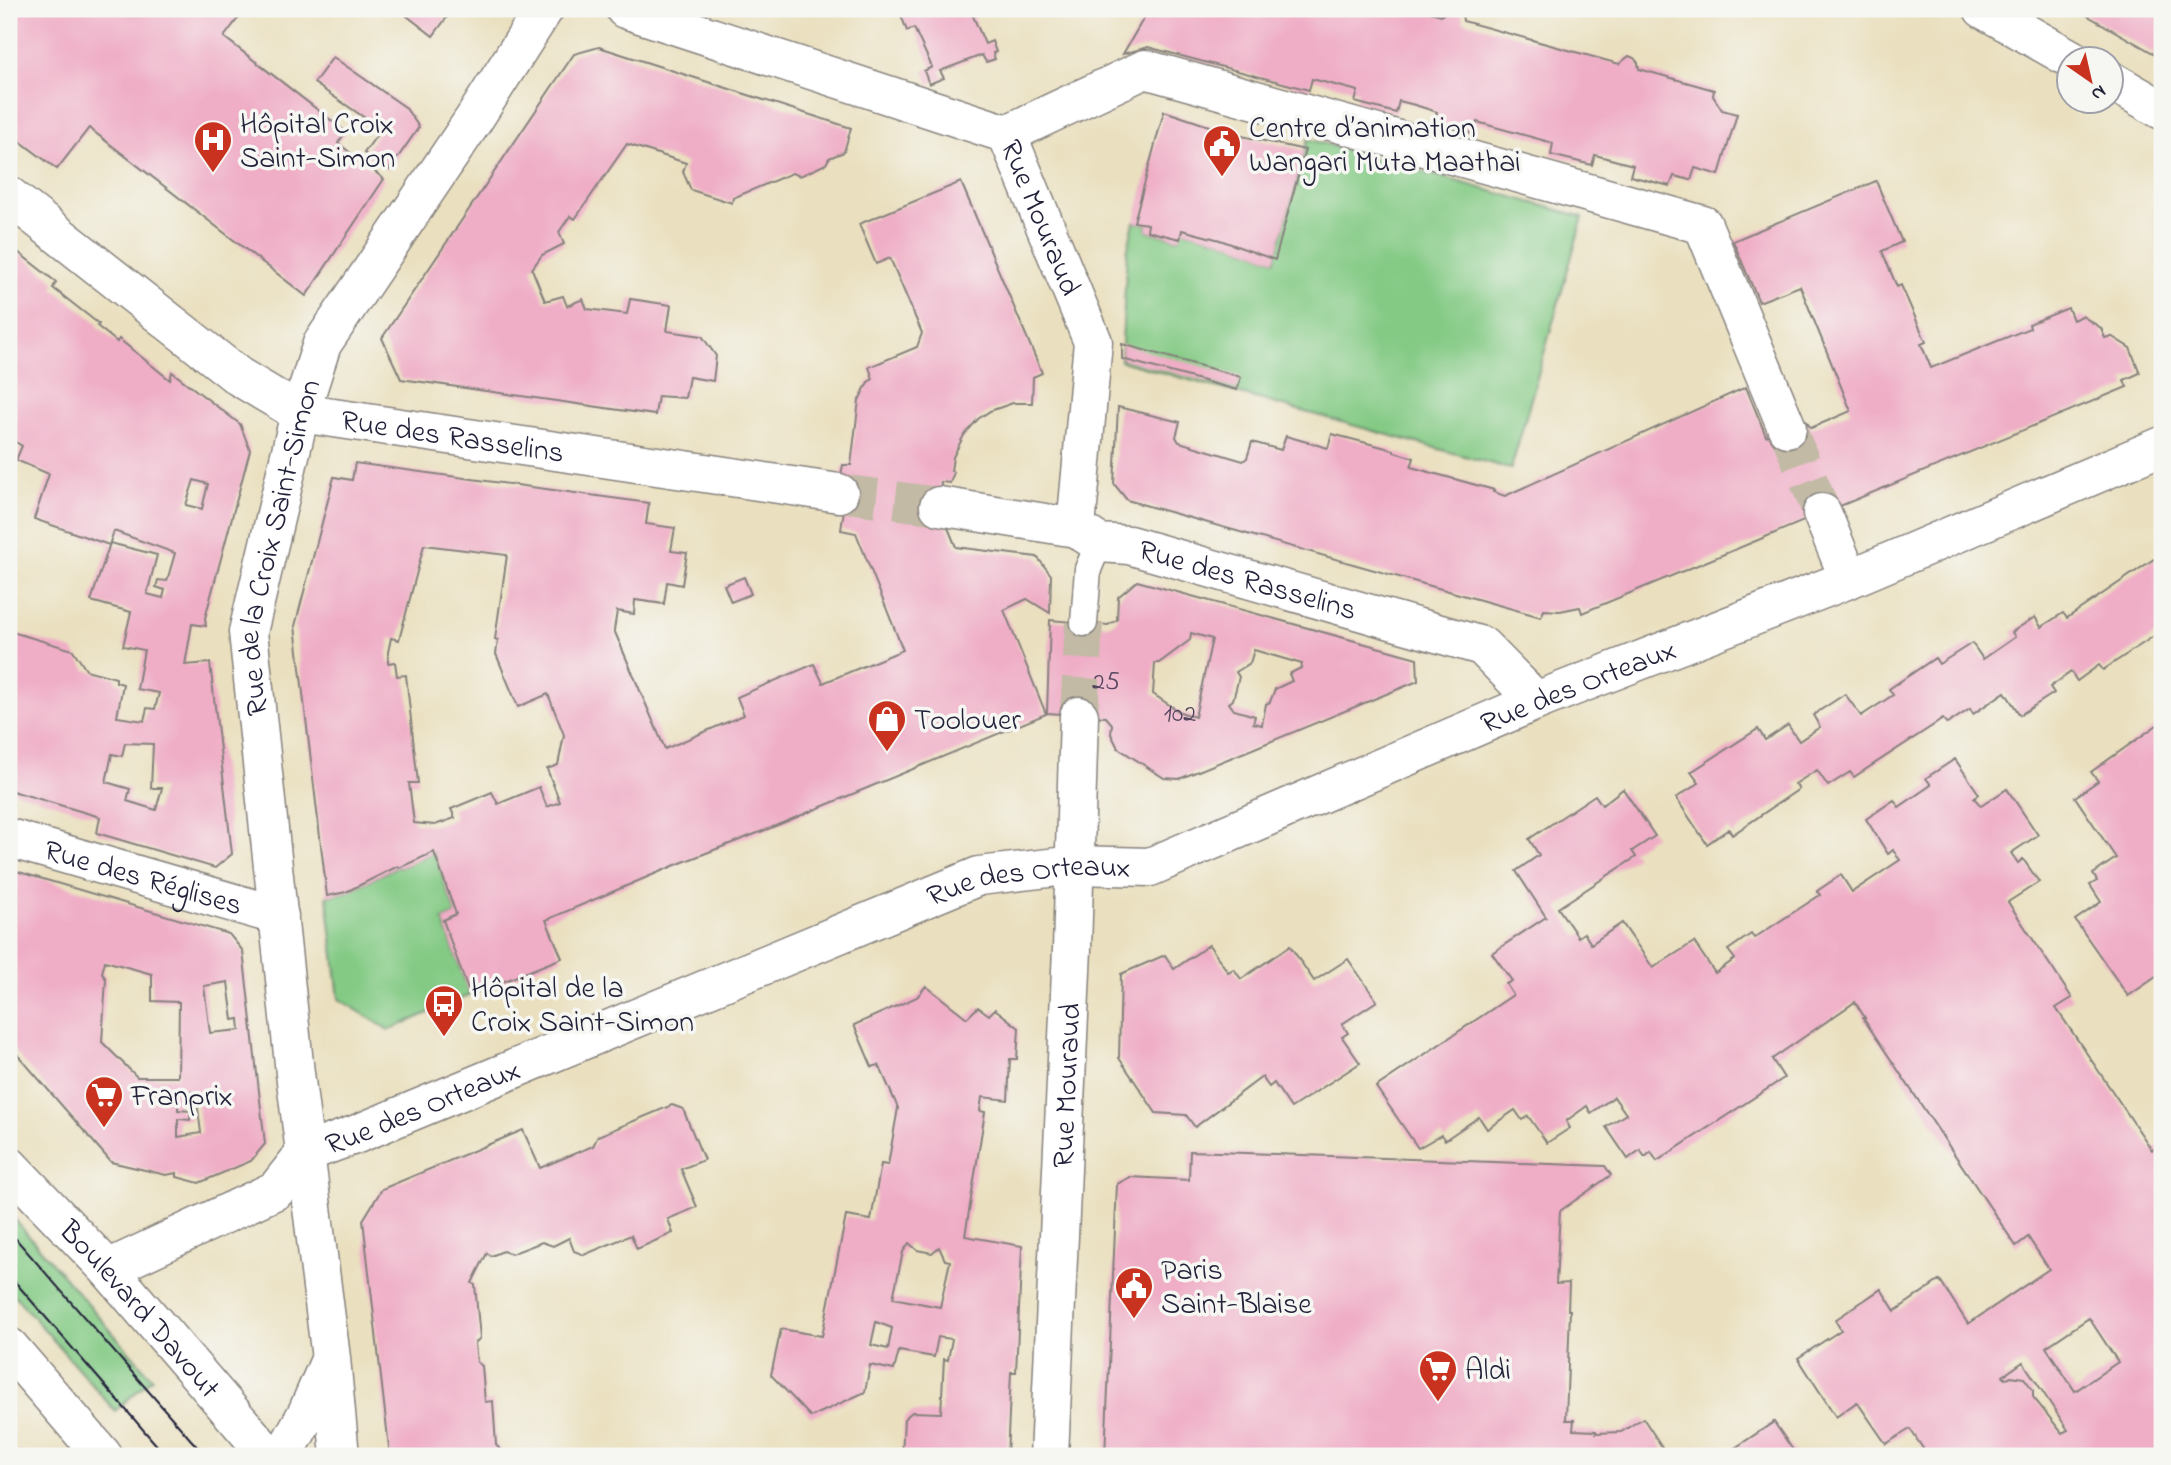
<svg xmlns="http://www.w3.org/2000/svg" width="2171" height="1465" font-family="'Indie Flower',sans-serif">
<rect width="100%" height="100%" fill="#f6f6f2"/>
<filter id="ink" filterUnits="userSpaceOnUse"><feTurbulence type="fractalNoise" baseFrequency=".0143" numOctaves="2"/><feDisplacementMap in="SourceGraphic" scale="14" xChannelSelector="R" yChannelSelector="G"/><feConvolveMatrix kernelMatrix="1 2 1 2 8 2 1 2 1" color-interpolation-filters="sRGB"/></filter>
<filter id="wash" filterUnits="userSpaceOnUse"><feTurbulence type="fractalNoise" baseFrequency=".00686" numOctaves="4" result="noise"/><feDisplacementMap in="SourceGraphic" scale="28" xChannelSelector="R" yChannelSelector="G"/><feGaussianBlur stdDeviation="1.57" result="paint"/><feColorMatrix in="noise" values="0 0 0 0 0 0 0 0 0 0 0 0 0 0 0 0 0 1.4 0 .05"/><feComposite in="paint" operator="in"/></filter>
<g filter="url(#wash)">
<rect width="100%" height="100%" fill="#eae0bf"/>
<g fill="#84ca85" stroke="#537660" stroke-width="2">
<path d="M 1308,139 L 1583,217 L 1511,469 L 1121,361 L 1127,252 L 1134,222 L 1148,224 L 1147,231 L 1179,239 L 1182,230 L 1220,240 L 1275,260 Z"/>
<path d="M 434,852 L 456,914 L 443,920 L 470,995 L 389,1030 L 339,999 L 327,896 L 346,892 L 398,866 L 399,868 Z"/>
<path d="M 9,1213 L 152,1378 L 115,1411 L 9,1289 Z"/>
</g>
<g id="blocks">
<g fill="#efadc6" fill-rule="evenodd">
<path d="M 9,9 L 245,9 L 224,37 L 346,132 L 338,143 L 384,179 L 306,296 L 89,128 L 57,169 L 9,133 Z"/>
<path d="M 398,9 L 453,9 L 433,36 Z"/>
<path d="M 914,9 L 917,16 L 935,9 L 970,9 L 985,44 L 992,41 L 996,52 L 993,53 L 995,59 L 986,62 L 982,55 L 940,71 L 944,78 L 929,84 L 924,71 L 932,67 L 914,28 L 907,31 L 901,15 Z"/>
<path d="M 1149,9 L 1419,9 L 1442,15 L 1447,9 L 1457,9 L 1462,13 L 1463,21 L 1619,64 L 1629,56 L 1634,58 L 1638,63 L 1639,69 L 1714,90 L 1713,96 L 1722,110 L 1737,114 L 1719,175 L 1695,168 L 1691,180 L 1674,176 L 1670,186 L 1630,176 L 1633,165 L 1595,155 L 1592,165 L 1551,155 L 1553,143 L 1477,122 L 1474,134 L 1434,123 L 1437,112 L 1415,105 L 1399,101 L 1396,113 L 1355,102 L 1358,91 L 1312,79 L 1309,90 L 1148,47 L 1123,54 Z"/>
<path d="M 2076,9 L 2162,9 L 2162,58 L 2109,28 Z"/>
<path d="M 599,47 L 851,128 L 844,152 L 829,158 L 826,164 L 800,176 L 792,173 L 733,198 L 732,203 L 691,190 L 683,172 L 686,163 L 627,144 L 575,219 L 570,216 L 559,232 L 564,244 L 542,255 L 532,269 L 545,301 L 563,296 L 567,306 L 583,299 L 587,309 L 627,314 L 630,299 L 671,305 L 667,331 L 702,336 L 716,356 L 713,381 L 689,377 L 685,398 L 658,396 L 655,415 L 401,379 L 382,338 L 574,54 Z"/>
<path d="M 333,57 L 405,107 L 419,127 L 389,170 L 364,153 L 381,129 L 314,83 Z"/>
<path d="M 1164,111 L 1233,134 L 1305,150 L 1275,260 L 1220,240 L 1182,230 L 1180,239 L 1147,231 L 1148,224 L 1134,222 Z"/>
<path d="M 1876,181 L 1902,242 L 1882,251 L 1897,287 L 1901,285 L 1926,342 L 1921,344 L 1931,368 L 2030,328 L 2029,324 L 2068,308 L 2073,320 L 2082,316 L 2101,328 L 2105,338 L 2111,336 L 2130,348 L 2140,373 L 2124,380 L 2127,387 L 1582,613 L 1580,607 L 1560,611 L 1544,610 L 1541,617 L 1491,603 L 1127,500 L 1114,484 L 1118,407 L 1180,422 L 1176,437 L 1179,442 L 1243,461 L 1247,458 L 1252,442 L 1281,450 L 1286,436 L 1328,448 L 1332,434 L 1394,450 L 1394,452 L 1414,458 L 1411,467 L 1494,490 L 1493,492 L 1505,496 L 1746,387 L 1766,436 L 1805,420 L 1811,428 L 1851,411 L 1800,286 L 1759,302 L 1733,241 Z"/>
<path d="M 961,182 L 1042,373 L 1033,377 L 1032,403 L 1013,403 L 990,411 L 978,419 L 964,435 L 953,457 L 951,471 L 954,472 L 950,483 L 941,482 L 939,506 L 956,547 L 1037,557 L 1051,575 L 1050,613 L 1027,599 L 1004,610 L 1046,714 L 768,829 L 678,864 L 546,920 L 562,958 L 470,995 L 443,920 L 456,914 L 434,852 L 399,868 L 398,866 L 346,892 L 327,896 L 295,626 L 334,477 L 352,480 L 355,463 L 649,503 L 646,524 L 675,528 L 671,551 L 687,553 L 682,585 L 667,582 L 664,604 L 635,600 L 634,614 L 617,611 L 614,630 L 665,749 L 744,715 L 737,697 L 814,664 L 823,683 L 903,650 L 856,533 L 841,530 L 844,510 L 840,480 L 843,465 L 851,465 L 859,400 L 868,382 L 873,379 L 869,367 L 917,347 L 922,333 L 890,258 L 876,264 L 859,224 ZM 424,545 L 507,555 L 495,639 L 498,640 L 496,654 L 518,707 L 548,694 L 564,735 L 558,765 L 547,769 L 560,802 L 547,807 L 539,787 L 498,804 L 492,792 L 451,809 L 455,818 L 435,825 L 414,823 L 409,783 L 418,783 L 406,675 L 397,676 L 395,662 L 388,663 L 388,652 L 391,638 L 399,640 Z"/>
<path d="M 9,245 L 56,282 L 53,288 L 99,324 L 97,326 L 117,342 L 119,339 L 170,380 L 172,372 L 240,424 L 250,450 L 205,618 L 206,626 L 192,624 L 185,665 L 210,663 L 232,854 L 215,868 L 97,833 L 100,817 L 9,790 L 9,631 L 73,650 L 86,670 L 116,678 L 116,682 L 123,684 L 117,717 L 144,721 L 147,708 L 155,709 L 159,693 L 137,689 L 144,650 L 123,646 L 131,612 L 91,601 L 110,543 L 157,555 L 147,594 L 163,598 L 165,590 L 156,587 L 158,580 L 167,581 L 175,553 L 114,531 L 109,545 L 34,519 L 49,474 L 16,460 L 22,446 L 9,438 L 9,346 L 17,334 L 9,329 ZM 194,480 L 208,484 L 202,509 L 186,505 ZM 125,743 L 153,744 L 151,788 L 162,788 L 156,810 L 127,801 L 130,789 L 106,782 L 112,754 L 122,756 Z"/>
<path d="M 1122,344 L 1241,377 L 1237,390 L 1122,359 Z"/>
<path d="M 2154,559 L 2158,565 L 2162,563 L 2162,641 L 2157,634 L 2103,670 L 2099,665 L 2077,681 L 2071,672 L 2050,687 L 2054,693 L 2020,715 L 2005,692 L 1973,714 L 1970,709 L 1947,724 L 1943,719 L 1854,777 L 1850,772 L 1828,786 L 1817,770 L 1795,784 L 1799,789 L 1732,835 L 1729,829 L 1707,844 L 1676,798 L 1699,783 L 1691,772 L 1758,729 L 1765,740 L 1788,725 L 1799,741 L 1820,727 L 1813,715 L 1845,694 L 1861,716 L 1893,695 L 1889,689 L 1935,658 L 1939,664 L 1972,643 L 1983,659 L 2015,637 L 2012,632 L 2035,617 L 2041,627 L 2063,613 L 2067,618 Z"/>
<path d="M 744,577 L 751,594 L 731,602 L 724,585 Z"/>
<path d="M 1137,581 L 1417,658 L 1418,681 L 1179,779 L 1164,778 L 1118,748 L 1111,734 L 1112,724 L 1106,717 L 1047,713 L 1050,620 L 1108,625 L 1117,620 L 1118,597 ZM 1191,633 L 1212,639 L 1195,717 L 1180,712 L 1153,694 L 1155,663 L 1159,663 L 1190,640 ZM 1254,650 L 1302,664 L 1301,668 L 1289,674 L 1292,681 L 1275,689 L 1270,702 L 1266,704 L 1262,725 L 1253,723 L 1255,716 L 1234,710 L 1229,703 L 1233,700 L 1239,677 L 1236,672 L 1250,663 Z"/>
<path d="M 2157,725 L 2161,730 L 2162,729 L 2162,980 L 2159,975 L 2128,996 L 2075,920 L 2101,902 L 2090,885 L 2097,881 L 2093,874 L 2116,858 L 2075,797 L 2098,781 L 2091,772 Z"/>
<path d="M 1955,759 L 1979,794 L 1974,798 L 1981,806 L 2007,789 L 2038,835 L 2011,853 L 2018,863 L 2023,859 L 2039,882 L 2008,902 L 2072,998 L 2056,1008 L 2152,1150 L 2162,1144 L 2162,1456 L 1928,1456 L 1910,1429 L 1886,1444 L 1857,1402 L 1836,1417 L 1798,1358 L 1841,1330 L 1835,1320 L 1881,1289 L 1895,1311 L 1940,1280 L 1968,1324 L 2049,1269 L 2028,1237 L 2016,1246 L 1863,1018 L 1865,1018 L 1855,1002 L 1772,1059 L 1784,1078 L 1657,1161 L 1651,1152 L 1645,1157 L 1640,1150 L 1628,1159 L 1606,1127 L 1626,1114 L 1614,1097 L 1591,1113 L 1587,1106 L 1566,1121 L 1570,1128 L 1547,1143 L 1528,1116 L 1522,1120 L 1515,1110 L 1487,1129 L 1479,1117 L 1445,1140 L 1441,1135 L 1418,1148 L 1376,1087 L 1513,995 L 1506,984 L 1512,981 L 1492,953 L 1546,917 L 1516,871 L 1539,855 L 1529,839 L 1595,795 L 1602,805 L 1623,789 L 1655,836 L 1632,851 L 1636,857 L 1558,908 L 1578,937 L 1584,933 L 1591,944 L 1622,923 L 1653,968 L 1694,942 L 1715,973 L 1735,959 L 1728,950 L 1751,934 L 1754,938 L 1820,895 L 1817,891 L 1841,875 L 1852,892 L 1900,860 L 1893,850 L 1888,854 L 1866,819 L 1894,800 L 1899,807 L 1931,785 L 1926,778 ZM 2089,1318 L 2118,1362 L 2075,1391 L 2046,1347 ZM 2023,1362 L 2068,1430 L 2062,1433 L 2033,1397 L 2033,1390 L 2024,1378 L 2011,1376 L 2005,1379 L 2003,1376 Z"/>
<path d="M 9,869 L 229,934 L 243,951 L 265,1144 L 251,1161 L 199,1183 L 177,1177 L 177,1173 L 166,1175 L 111,1162 L 9,1045 ZM 105,961 L 152,974 L 152,1001 L 179,1002 L 178,1077 L 137,1077 L 102,1042 L 106,979 L 102,973 ZM 228,982 L 233,1020 L 239,1019 L 240,1030 L 210,1033 L 204,986 ZM 196,1092 L 201,1133 L 178,1137 L 178,1119 L 190,1120 L 191,1111 L 178,1110 L 178,1093 Z"/>
<path d="M 1209,945 L 1228,972 L 1234,969 L 1241,979 L 1290,946 L 1314,981 L 1348,959 L 1377,1001 L 1342,1024 L 1348,1033 L 1342,1037 L 1360,1063 L 1291,1108 L 1274,1083 L 1269,1087 L 1262,1077 L 1195,1127 L 1186,1115 L 1156,1113 L 1119,1058 L 1121,974 L 1165,955 L 1174,969 Z"/>
<path d="M 926,986 L 967,1018 L 978,1007 L 989,1015 L 995,1009 L 1019,1028 L 1017,1059 L 1010,1059 L 1008,1100 L 982,1097 L 980,1111 L 985,1112 L 965,1236 L 1022,1246 L 1016,1372 L 1011,1372 L 1007,1456 L 902,1456 L 904,1419 L 912,1412 L 941,1413 L 944,1359 L 948,1360 L 952,1339 L 938,1337 L 934,1357 L 899,1351 L 894,1370 L 870,1365 L 865,1392 L 811,1417 L 771,1375 L 781,1329 L 822,1336 L 846,1216 L 871,1220 L 881,1164 L 888,1165 L 898,1108 L 879,1065 L 872,1067 L 854,1025 L 917,997 ZM 909,1243 L 917,1250 L 932,1253 L 939,1247 L 945,1260 L 950,1261 L 940,1307 L 893,1298 L 903,1252 ZM 876,1322 L 892,1328 L 888,1349 L 871,1345 Z"/>
<path d="M 672,1105 L 683,1109 L 704,1160 L 681,1169 L 697,1207 L 668,1219 L 673,1233 L 637,1249 L 631,1235 L 584,1255 L 574,1251 L 569,1238 L 553,1246 L 542,1242 L 511,1254 L 503,1251 L 491,1256 L 487,1253 L 472,1283 L 475,1285 L 480,1338 L 475,1343 L 477,1362 L 482,1366 L 485,1402 L 493,1401 L 496,1445 L 506,1456 L 390,1456 L 363,1220 L 382,1189 L 523,1130 L 540,1168 L 593,1146 L 598,1136 Z"/>
<path d="M 1190,1151 L 1605,1166 L 1611,1175 L 1560,1211 L 1556,1284 L 1569,1283 L 1568,1310 L 1570,1310 L 1566,1420 L 1574,1420 L 1573,1430 L 1596,1431 L 1596,1433 L 1621,1432 L 1643,1418 L 1668,1456 L 1105,1456 L 1117,1184 L 1130,1177 L 1189,1180 Z"/>
<path d="M 1774,1422 L 1797,1456 L 1732,1456 L 1729,1452 Z"/>
</g>
</g>
</g>
<g filter="url(#ink)">
<use href="#blocks" fill-opacity="0" stroke="#86817d" stroke-width="2"/>
<g fill="none" stroke-linecap="round" stroke-linejoin="round">
<g stroke="#c2baa5" stroke-width="38" stroke-dasharray="38 19" stroke-linecap="butt">
<path d="M 1787,428 L 1822,513"/>
<path d="M 839,493 L 939,506"/>
<path d="M 1079,716 L 1084,623"/>
</g>
<defs>
<path id="lane" d="M 1084,623 L 1088,569 L 1099,543"/>
<g id="street">
<path id="s1" d="M 625,9 L 1007,134 L 1093,342 L 1076,528"/>
<path d="M 1983,9 L 2073,60"/>
<path d="M 2112,81 L 2162,110"/>
<path d="M 1007,134 L 1145,69 L 1703,225 L 1787,428"/>
<path id="s2" d="M 9,196 L 238,376 L 300,413 L 839,493"/>
<path id="s3" d="M 939,506 L 1076,528 L 1099,543 L 1129,545 L 1482,646 L 1536,701"/>
<path d="M 1822,513 L 1849,579"/>
<path id="s4" d="M 9,838 L 279,916"/>
<path id="s5" d="M 108,1269 L 276,1190 L 305,1153 L 357,1134 L 979,876 L 1075,865 L 1150,867 L 1536,701 L 1849,579 L 2162,446"/>
<path d="M 283,1456 L 307,1413 L 330,1360"/>
<path id="s6" d="M 340,1456 L 331,1358 L 295,1073 L 248,632 L 300,413 L 322,344 L 474,119 L 544,9"/>
<path id="s7" d="M 1049,1456 L 1072,949 L 1079,716"/>
</g>
<g id="primary">
<path id="s8" d="M 9,1166 L 108,1269 L 269,1456"/>
<path d="M 9,1347 L 103,1456"/>
</g>
</defs>
<use href="#lane" stroke="#86817d" stroke-width="29"/>
<use href="#street" stroke="#86817d" stroke-width="41"/>
<use href="#primary" stroke="#86817d" stroke-width="41"/>
<use href="#lane" stroke="#fff" stroke-width="26"/>
<use href="#street" stroke="#fff" stroke-width="38"/>
<use href="#primary" stroke="#fff" stroke-width="38"/>
<g stroke="#22223b" stroke-width="2">
<path d="M 9,1231 L 205,1456"/>
<path d="M 9,1275 L 166,1456"/>
</g>
</g>
</g>
<defs>
<symbol id="hospital-pin" viewBox="-11 -11 22 30"><path d="M0 17L-7.5 6A9.5 9.5 0 1 1 7.5 6Z" fill="#c8321e" stroke="#f6f6f2"/><path d="M-5-5h3v3.5h4V-5h3V5h-3V1.5h-4V5h-3Z" fill="#fff"/></symbol>
<symbol id="civic-pin" viewBox="-11 -11 22 30"><path d="M0 17L-7.5 6A9.5 9.5 0 1 1 7.5 6Z" fill="#c8321e" stroke="#f6f6f2"/><path d="M-.6-6.5H3V-4.5H.6V-3L4-1V1h2V6H-6V1h2V-1L-.6-3ZM-1.2 2.5V6h2.4V2.5Z" fill="#fff"/></symbol>
<symbol id="shop-pin" viewBox="-11 -11 22 30"><path d="M0 17L-7.5 6A9.5 9.5 0 1 1 7.5 6Z" fill="#c8321e" stroke="#f6f6f2"/><path d="M-5-2.5h2.3a2.7 3.5 0 0 1 5.4 0H5L5.5 6h-11ZM-1.5-2.5h3a1.5 2.3 0 0 0-3 0Z" fill="#fff"/></symbol>
<symbol id="bus-pin" viewBox="-11 -11 22 30"><path d="M0 17L-7.5 6A9.5 9.5 0 1 1 7.5 6Z" fill="#c8321e" stroke="#f6f6f2"/><path d="M-5-6H5V4H4V6H2V4H-2V6H-4V4H-5ZM-3.5-4V0h7V-4ZM-3.5 1.2v1.5H-2V1.2ZM2 1.2v1.5H3.5V1.2Z" fill="#fff"/></symbol>
<symbol id="supermarket-pin" viewBox="-11 -11 22 30"><path d="M0 17L-7.5 6A9.5 9.5 0 1 1 7.5 6Z" fill="#c8321e" stroke="#f6f6f2"/><path d="M-6-5.5h2.5l.6 2H6L4.5 2H-2.5L-4.4-4H-6ZM-1.5 3.2a1.3 1.3 0 1 0 .1 0ZM3 3.2a1.3 1.3 0 1 0 .1 0Z" fill="#fff"/></symbol>
</defs>
<g fill-rule="evenodd">
<use href="#hospital-pin" x="191" y="118" width="44" height="60"/>
<use href="#civic-pin" x="1200" y="122" width="44" height="60"/>
<use href="#shop-pin" x="865" y="697" width="44" height="60"/>
<use href="#bus-pin" x="422" y="982" width="44" height="60"/>
<use href="#supermarket-pin" x="82" y="1073" width="44" height="60"/>
<use href="#civic-pin" x="1112" y="1264" width="44" height="60"/>
<use href="#supermarket-pin" x="1416" y="1347" width="44" height="60"/>
</g>
<g text-anchor="middle" stroke-width="7" stroke-linejoin="round" paint-order="stroke">
<g font-size="26" fill="#55455e">
<text x="1106" y="689">25</text>
<text x="1180" y="721">102</text>
</g>
<g font-size="30" fill="#22223b" stroke="#f6f6f2" text-anchor="start">
<text x="240" y="133">Hôpital Croix<tspan x="240" dy="34">Saint-Simon</tspan></text>
<text x="1249" y="137">Centre d’animation<tspan x="1249" dy="34">Wangari Muta Maathai</tspan></text>
<text x="914" y="729">Toolouer</text>
<text x="471" y="997">Hôpital de la<tspan x="471" dy="34">Croix Saint-Simon</tspan></text>
<text x="131" y="1105">Franprix</text>
<text x="1161" y="1279">Paris<tspan x="1161" dy="34">Saint-Blaise</tspan></text>
<text x="1465" y="1379">Aldi</text>
</g>
<g font-size="30" fill="#22223b" stroke="#f6f6f2">
<text dy="10" stroke="none"><textPath href="#s1" startOffset="492">Rue Mouraud</textPath></text>
<text dy="10" stroke="none"><textPath href="#s2" startOffset="518">Rue des Rasselins</textPath></text>
<text dy="10" stroke="none"><textPath href="#s6" startOffset="917">Rue de la Croix Saint-Simon</textPath></text>
<text dy="10" stroke="none"><textPath href="#s3" startOffset="320">Rue des Rasselins</textPath></text>
<text dy="10" stroke="none"><textPath href="#s5" startOffset="1598">Rue des Orteaux</textPath></text>
<text dy="10" stroke="none"><textPath href="#s4" startOffset="140">Rue des Réglises</textPath></text>
<text dy="10" stroke="none"><textPath href="#s5" startOffset="1010">Rue des Orteaux</textPath></text>
<text dy="10" stroke="none"><textPath href="#s7" startOffset="371">Rue Mouraud</textPath></text>
<text dy="10" stroke="none"><textPath href="#s5" startOffset="359">Rue des Orteaux</textPath></text>
<text dy="10" stroke="none"><textPath href="#s8" startOffset="194">Boulevard Davout</textPath></text>
</g>
</g>
<rect width="2171" height="1465" fill="none" stroke="#f6f6f2" stroke-width="35"/>
<g transform="translate(2090 80) rotate(146)"><circle r="33" fill="#f6f6f2" stroke="#a1a1a9" stroke-width="2"/>
<path d="M0-5L12 26L0 18L-12 26Z" fill="#c8321e"/>
<text y="-10" font-size="19" font-weight="bold" text-anchor="middle" fill="#22223b">N</text>
</g>
</svg>
